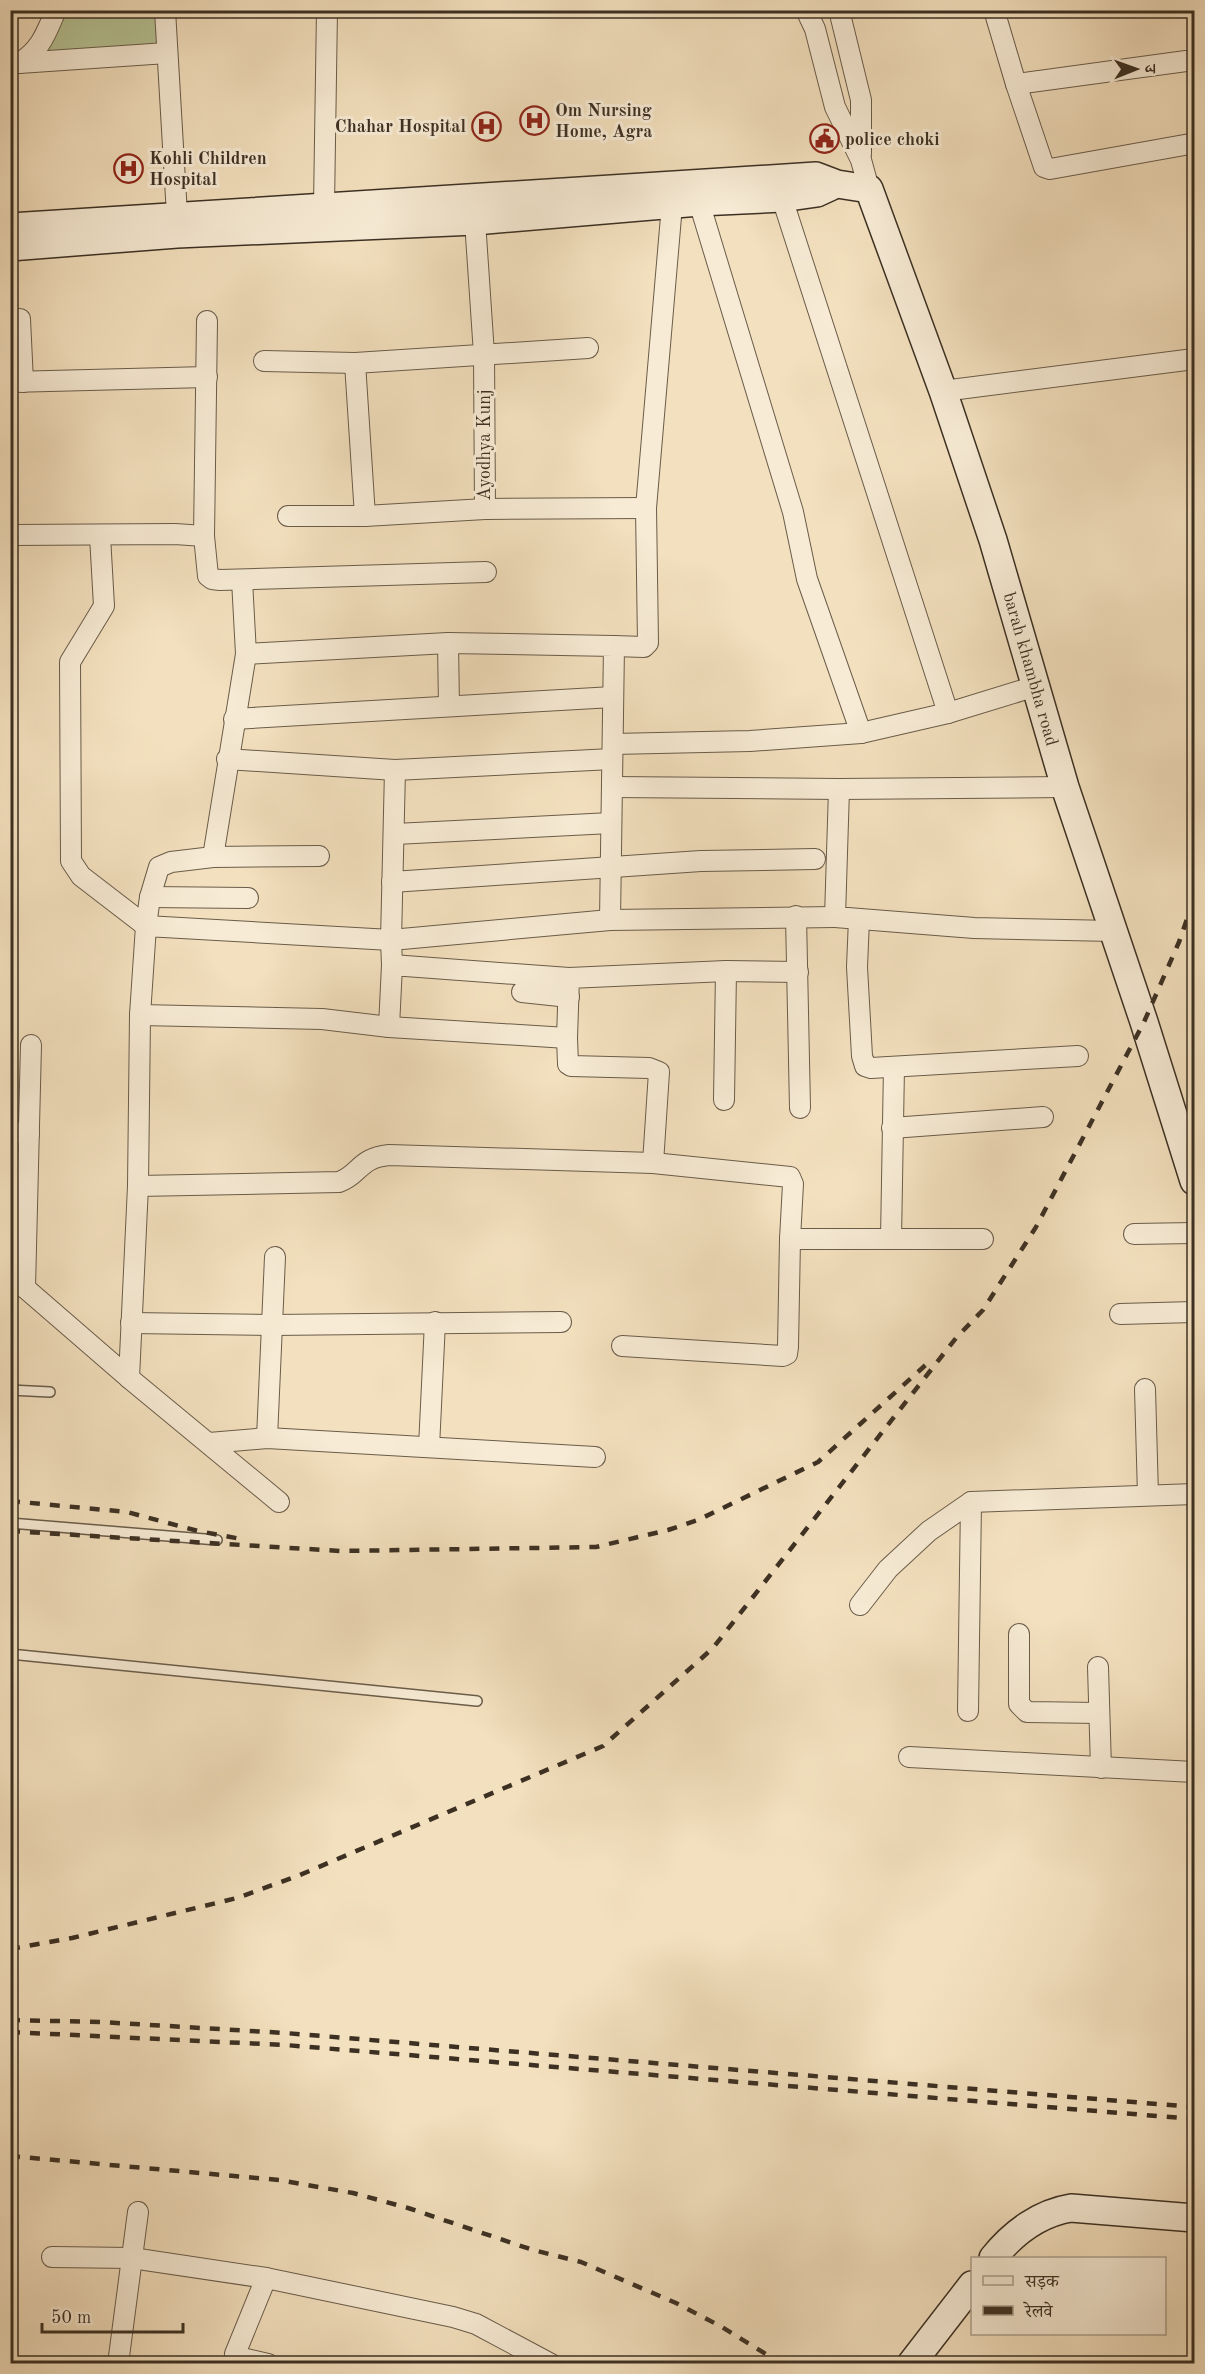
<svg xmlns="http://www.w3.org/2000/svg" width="1205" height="2374" font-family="'Old Standard TT','Noto Serif Devanagari',serif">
<rect width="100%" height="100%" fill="#f3e0be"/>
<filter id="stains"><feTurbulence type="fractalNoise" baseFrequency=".00333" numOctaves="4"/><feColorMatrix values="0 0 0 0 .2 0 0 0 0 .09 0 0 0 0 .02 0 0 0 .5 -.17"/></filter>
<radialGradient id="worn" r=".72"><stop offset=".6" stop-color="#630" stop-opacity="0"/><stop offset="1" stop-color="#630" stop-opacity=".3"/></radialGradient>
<path fill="#b6c395" stroke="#797a5c" stroke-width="1.5" d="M 62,11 L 158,11 L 160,52 L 42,53 Z"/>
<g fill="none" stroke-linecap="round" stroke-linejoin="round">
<defs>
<g id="lane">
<path d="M 10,1390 L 50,1392"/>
<path d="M 10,1523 L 217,1540"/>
<path d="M 10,1654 L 477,1701"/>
</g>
<g id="street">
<path d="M 165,10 L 177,215"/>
<path d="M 806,10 L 815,29 L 835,107 L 861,160 L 869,189"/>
<path d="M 839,10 L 861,100 L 861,154"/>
<path d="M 994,10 L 1016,84 L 1044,167 L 1050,169 L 1190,144"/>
<path d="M 19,63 L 167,53"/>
<path d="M 19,63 C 41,50 46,33 56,10"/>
<path d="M 1016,84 L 1186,61"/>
<path d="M 782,198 L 948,713"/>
<path d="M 699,202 L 793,512 L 807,579 L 861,733"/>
<path d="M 324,206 L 327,10"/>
<path d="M 475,221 L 484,354 L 485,509"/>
<path d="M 20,319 L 23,382"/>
<path d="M 207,321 L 204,536 L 208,576 L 212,579 L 220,580 L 486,572"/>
<path d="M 264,361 L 355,363 L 588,348"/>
<path d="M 355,363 L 365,516"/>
<path d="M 10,382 L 207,377"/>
<path d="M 943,391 L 1194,359"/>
<path d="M 288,516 L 365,516 L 485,509 L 646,508"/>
<path d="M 10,535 L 175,534 L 204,536"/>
<path d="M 100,536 L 104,606 L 70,662 L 71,861 L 81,876 L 146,926"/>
<path d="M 242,580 L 246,654 L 213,857 L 319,856"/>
<path d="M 614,646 L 644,647 L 648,643 L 646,508 L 672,205"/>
<path d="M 246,654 L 448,643"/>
<path d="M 449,706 L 448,643 L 614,646 L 610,920"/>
<path d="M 234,719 L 613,697"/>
<path d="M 613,744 L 750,741 L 861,733 L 948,713 L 1036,686"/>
<path d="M 227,759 L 395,770 L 612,759"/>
<path d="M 612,787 L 839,789 L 1065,787"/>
<path d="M 839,789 L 835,917 L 974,928 L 1114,931"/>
<path d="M 395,834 L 611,823"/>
<path d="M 392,882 L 701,861 L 815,859"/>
<path d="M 150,897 L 248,898"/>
<path d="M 796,916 L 800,1108"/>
<path d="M 859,919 L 857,967 L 862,1056 L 865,1066 L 871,1068 L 1078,1056"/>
<path d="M 146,926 L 150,897 L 159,867 L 171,862 L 213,857"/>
<path d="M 392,965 L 391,940 L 610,920 L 835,917"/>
<path d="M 522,992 L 569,997"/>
<path d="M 140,1015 L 322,1019 L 389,1027 L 567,1038"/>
<path d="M 389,1027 L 392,965 L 569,978"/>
<path d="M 724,1100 L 726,971"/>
<path d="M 892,1128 L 1043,1117"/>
<path d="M 10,1132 L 29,1134"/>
<path d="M 653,1163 L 659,1072 L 649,1068 L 571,1066 L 568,1064 L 567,1038 L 569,978 L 726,971 L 798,972"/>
<path d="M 138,1186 L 339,1182 C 360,1175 358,1158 389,1155 L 653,1163 L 790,1177 L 793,1184 L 790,1239"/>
<path d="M 1134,1234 L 1194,1233"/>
<path d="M 891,1239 L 894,1067"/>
<path d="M 10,1275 L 129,1378 L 279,1502"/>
<path d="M 25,1288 L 31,1045"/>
<path d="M 1120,1314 L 1194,1312"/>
<path d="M 131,1323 L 272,1325 L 561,1322"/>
<path d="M 622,1346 L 783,1356 L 787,1354 L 788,1347 L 790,1239 L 983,1239"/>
<path d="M 129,1378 L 138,1186 L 140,1015 L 146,926 L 391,940 L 395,770"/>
<path d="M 1145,1389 L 1148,1495"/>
<path d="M 267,1438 L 275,1257"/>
<path d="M 209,1443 L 267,1438 L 595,1457"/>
<path d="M 429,1447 L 435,1322"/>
<path d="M 860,1605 L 888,1569 L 929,1531 L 971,1502 L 1194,1494"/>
<path d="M 1019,1634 L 1019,1704 L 1027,1712 L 1099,1713"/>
<path d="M 1098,1667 L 1101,1768"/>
<path d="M 968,1711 L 971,1502"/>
<path d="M 909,1757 L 1194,1772"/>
<path d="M 52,2257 L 132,2258 L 266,2278 L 453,2317 L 476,2324 L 551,2364"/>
<path d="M 266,2278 L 235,2354 L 238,2357 L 268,2364"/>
<path d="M 118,2364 L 138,2212"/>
</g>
<g id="secondary">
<path d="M 10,227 L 816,176 L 837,184 L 869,189 L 943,391 L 993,540 L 1065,787 L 1144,1022 L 1194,1181"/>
<path d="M 10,247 L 177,234 L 475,221 L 699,202 L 782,198 L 817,193 L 830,187"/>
<path d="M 993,2258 C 1013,2233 1040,2213 1071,2208 L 1194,2218"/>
<path d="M 911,2364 L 972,2285"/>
</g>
</defs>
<use href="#lane" stroke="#6a5c4a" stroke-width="12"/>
<use href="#street" stroke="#6a5c4a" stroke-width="22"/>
<use href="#secondary" stroke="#3c3023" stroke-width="30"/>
<use href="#lane" stroke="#f7ebd5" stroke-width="9"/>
<use href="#street" stroke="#f7ebd5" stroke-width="20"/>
<use href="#secondary" stroke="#f7ebd5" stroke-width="27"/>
<g stroke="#3c3023" stroke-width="4.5" stroke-dasharray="10 10" stroke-linecap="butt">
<path d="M 10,1501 L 127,1512 L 198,1531 L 241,1539"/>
<path d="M 10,1531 L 341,1551 L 596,1547 L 668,1530 L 698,1520 L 818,1462 L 929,1362"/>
<path d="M 10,1949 L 72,1938 L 237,1898 L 300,1875 L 603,1746 L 713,1648 L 956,1338 L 983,1310 L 1036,1227 L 1144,1022 L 1179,942 L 1194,899"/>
<path d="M 10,2020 L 101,2022 L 285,2033 L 1194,2107"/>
<path d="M 10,2032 L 285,2045 L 1194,2119"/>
<path d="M 10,2156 L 279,2180 L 353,2193 L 408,2208 L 533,2250 L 581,2262 L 676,2303 L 722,2327 L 782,2364"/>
</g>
</g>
<defs>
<symbol id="hospital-ring" viewBox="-11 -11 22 22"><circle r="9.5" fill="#f7ebd5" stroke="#8f2418" stroke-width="1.5"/><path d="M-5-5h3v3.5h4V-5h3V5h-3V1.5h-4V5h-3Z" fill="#8f2418"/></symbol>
<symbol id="civic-ring" viewBox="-11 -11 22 22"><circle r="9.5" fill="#f7ebd5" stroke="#8f2418" stroke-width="1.5"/><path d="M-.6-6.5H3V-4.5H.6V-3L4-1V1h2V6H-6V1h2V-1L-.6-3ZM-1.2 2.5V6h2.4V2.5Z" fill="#8f2418"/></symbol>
</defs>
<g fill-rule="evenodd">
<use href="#hospital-ring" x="518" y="104" width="33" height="33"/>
<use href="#hospital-ring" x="470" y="110" width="33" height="33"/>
<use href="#civic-ring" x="808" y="122" width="33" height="33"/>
<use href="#hospital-ring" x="112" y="152" width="33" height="33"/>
</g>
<g text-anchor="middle" stroke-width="6" stroke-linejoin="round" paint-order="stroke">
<g font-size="18" font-weight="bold" fill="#3c3023" stroke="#f7ebd5" text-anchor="start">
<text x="555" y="116">Om Nursing<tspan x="555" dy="21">Home, Agra</tspan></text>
<text x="466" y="132" text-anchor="end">Chahar Hospital</text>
<text x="845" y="145">police choki</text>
<text x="149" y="164">Kohli Children<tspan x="149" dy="21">Hospital</tspan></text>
</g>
<g font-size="18" fill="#3c3023" stroke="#f7ebd5">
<text transform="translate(484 445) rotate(-90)" y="6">Ayodhya Kunj</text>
<text transform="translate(1031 669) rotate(74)" y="6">barah khambha road</text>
</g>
</g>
<rect width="1205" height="2374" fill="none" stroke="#f3e0be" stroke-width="36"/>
<rect x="12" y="12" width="1181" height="2350" fill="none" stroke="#3c3023" stroke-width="3"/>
<rect x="18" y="18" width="1169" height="2338" fill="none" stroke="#3c3023" stroke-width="1.5"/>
<rect x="971" y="2257" width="195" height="78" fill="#f7ebd5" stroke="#aca08e" stroke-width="1.5"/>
<rect x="983" y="2276" width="30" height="9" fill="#f7ebd5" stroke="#aca08e" stroke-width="1.5"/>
<text x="1025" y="2287" font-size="18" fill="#3c3023">सड़क</text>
<rect x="983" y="2306" width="30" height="9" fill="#3c3023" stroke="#aca08e" stroke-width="1.5"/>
<text x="1025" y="2317" font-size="18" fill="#3c3023">रेलवे</text>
<g transform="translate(1136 69) rotate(89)" stroke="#f7ebd5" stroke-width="4.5" paint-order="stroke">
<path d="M0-4.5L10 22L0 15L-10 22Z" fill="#3c3023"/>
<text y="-9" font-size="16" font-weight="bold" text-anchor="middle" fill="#3c3023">उ</text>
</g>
<path d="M42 2323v9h141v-9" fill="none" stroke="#3c3023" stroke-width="3"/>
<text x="51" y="2323" font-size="18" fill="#3c3023" stroke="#f7ebd5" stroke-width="4.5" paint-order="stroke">50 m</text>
<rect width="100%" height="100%" filter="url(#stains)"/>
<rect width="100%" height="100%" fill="url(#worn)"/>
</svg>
